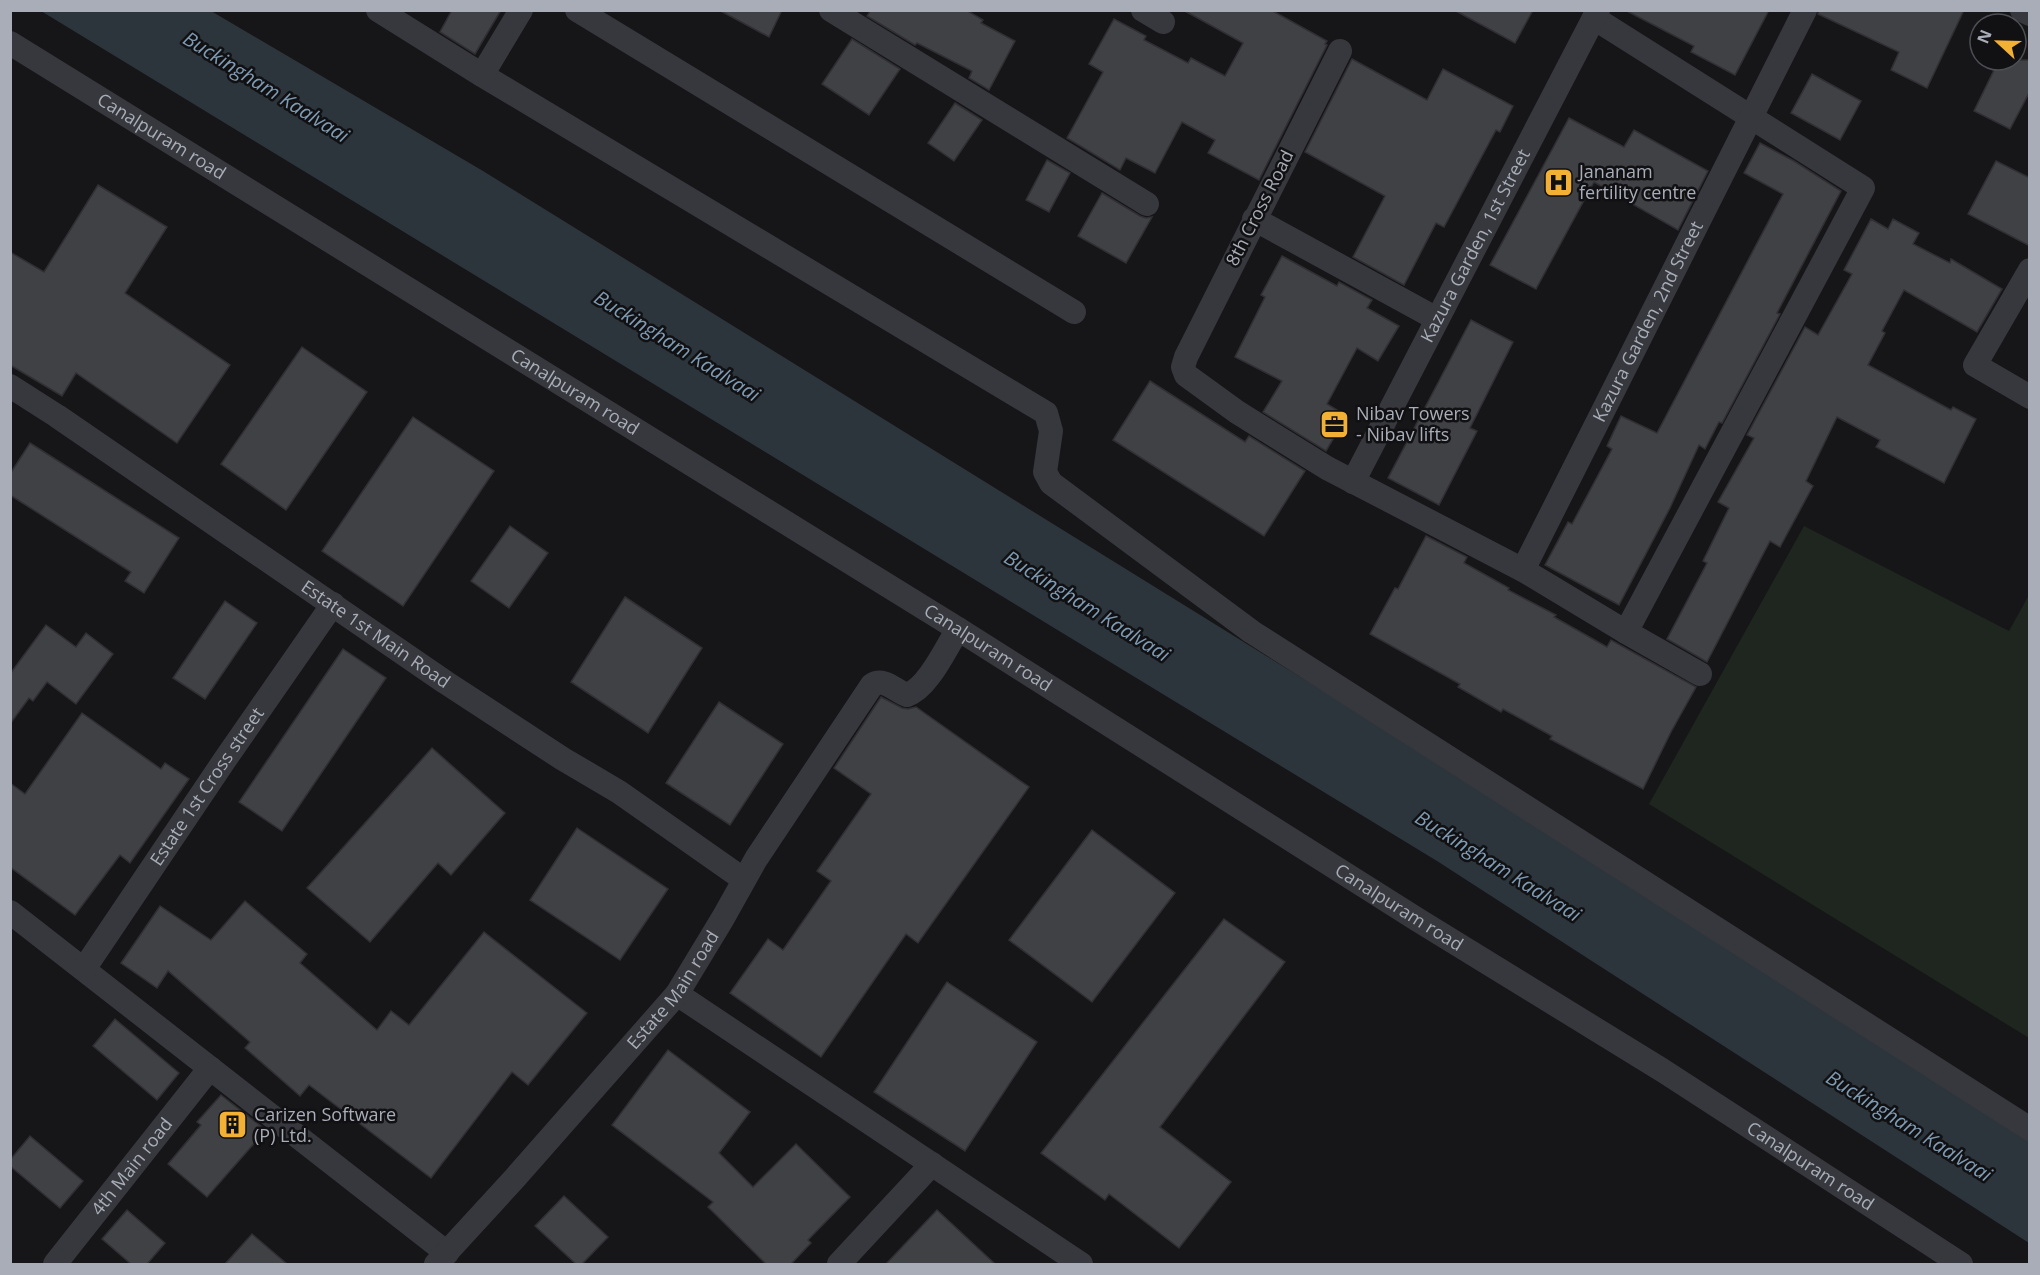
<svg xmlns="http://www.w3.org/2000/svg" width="2040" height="1275" font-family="'Open Sans',sans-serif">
<rect width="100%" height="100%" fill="#161618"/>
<path fill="#1e261f" d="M 1804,526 L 2009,631 L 2029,595 L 2029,1038 L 1649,804 Z"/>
<path fill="#2c353c" d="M 41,11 L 211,11 L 483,171 L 1478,787 L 2029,1138 L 2029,1243 L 1437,861 Z"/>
<g fill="#404145" stroke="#303034" stroke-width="1.5">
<path d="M 452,10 L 501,10 L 475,54 L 440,32 Z"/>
<path d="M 719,10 L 782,10 L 769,37 Z"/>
<path d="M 871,10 L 966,10 L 983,20 L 981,23 L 1015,41 L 989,90 L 969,78 L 972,71 L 917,43 L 915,45 L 867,16 Z"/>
<path d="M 1183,10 L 1271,10 L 1327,41 L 1325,44 L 1327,45 L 1259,180 L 1208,153 L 1215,140 L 1182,122 L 1155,173 L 1126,158 L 1120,170 L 1067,138 L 1103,72 L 1089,64 L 1114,19 L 1146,36 L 1144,40 L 1188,63 L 1191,58 L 1225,76 L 1243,43 Z"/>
<path d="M 1454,10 L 1533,10 L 1515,43 Z"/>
<path d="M 1625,10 L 1769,10 L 1735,75 L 1691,52 L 1694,46 Z"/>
<path d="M 1819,10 L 1964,10 L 1927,88 L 1891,70 L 1899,52 L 1818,14 Z"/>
<path d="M 852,39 L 900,69 L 869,115 L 822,84 Z"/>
<path d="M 1352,59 L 1427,100 L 1443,69 L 1513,106 L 1500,132 L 1496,130 L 1444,227 L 1436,223 L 1404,285 L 1353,257 L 1385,196 L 1305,152 Z"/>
<path d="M 1999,60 L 2030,60 L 2030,91 L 2010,129 L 1974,111 Z"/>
<path d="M 1812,74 L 1861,101 L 1840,140 L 1791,113 Z"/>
<path d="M 955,103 L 982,120 L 954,161 L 928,143 Z"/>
<path d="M 1569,118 L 1624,147 L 1634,130 L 1708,171 L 1678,230 L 1594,182 L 1536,289 L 1490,265 Z"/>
<path d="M 1760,143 L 1794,161 L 1841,191 L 1777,313 L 1780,314 L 1722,423 L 1719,422 L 1705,449 L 1699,445 L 1670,508 L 1619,605 L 1545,565 L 1568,522 L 1572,524 L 1612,449 L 1607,446 L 1621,416 L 1657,433 L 1783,194 L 1744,173 Z"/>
<path d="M 1047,160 L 1070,173 L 1049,212 L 1026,200 Z"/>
<path d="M 1996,161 L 2030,178 L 2030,246 L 1968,214 Z"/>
<path d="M 98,185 L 167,227 L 125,293 L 230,365 L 177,443 L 76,373 L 62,396 L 10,365 L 10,252 L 44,272 Z"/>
<path d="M 1102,193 L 1140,216 L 1146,218 L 1152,217 L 1126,263 L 1078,236 Z"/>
<path d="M 1871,219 L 1888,229 L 1893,219 L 1919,233 L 1913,244 L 1950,263 L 1951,259 L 2002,289 L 1977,332 L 1904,290 L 1882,331 L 1885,333 L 1868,365 L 1951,410 L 1953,407 L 1976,419 L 1944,483 L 1876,447 L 1880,440 L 1837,417 L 1806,481 L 1813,486 L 1780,547 L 1770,541 L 1707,662 L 1667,639 L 1707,563 L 1703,561 L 1729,508 L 1718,502 L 1754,438 L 1747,435 L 1805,327 L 1818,335 L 1852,274 L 1844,270 Z"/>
<path d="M 1282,256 L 1337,286 L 1339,282 L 1372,300 L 1367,308 L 1399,326 L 1378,361 L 1357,348 L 1327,404 L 1347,416 L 1326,451 L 1263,412 L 1282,381 L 1235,357 L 1265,297 L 1261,295 Z"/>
<path d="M 1471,320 L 1513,342 L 1470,428 L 1477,431 L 1439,505 L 1388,478 Z"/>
<path d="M 302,347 L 367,392 L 286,510 L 221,464 Z"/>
<path d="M 1150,381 L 1245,442 L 1249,436 L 1305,471 L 1264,536 L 1113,440 Z"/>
<path d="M 413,417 L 494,471 L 403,606 L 322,551 Z"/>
<path d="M 30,443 L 179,538 L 144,593 L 125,581 L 131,572 L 10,495 L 10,474 Z"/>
<path d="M 510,526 L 548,553 L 509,608 L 471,581 Z"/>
<path d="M 1426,536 L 1467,557 L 1464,563 L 1509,588 L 1508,590 L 1556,615 L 1554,617 L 1607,647 L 1611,640 L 1696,687 L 1671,732 L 1643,789 L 1550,739 L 1552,736 L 1503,709 L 1501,712 L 1458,687 L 1460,684 L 1370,634 L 1395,588 L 1398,589 Z"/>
<path d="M 625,597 L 702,648 L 648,733 L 571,682 Z"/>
<path d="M 225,601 L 257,623 L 205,699 L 173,678 Z"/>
<path d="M 46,625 L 76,647 L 86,633 L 113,654 L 76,704 L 47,682 L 33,701 L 29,698 L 10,724 L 10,674 Z"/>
<path d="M 343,649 L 386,678 L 282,831 L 239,802 Z"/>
<path d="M 881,697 L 902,708 L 908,709 L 916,707 L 1029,787 L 918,943 L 906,934 L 821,1057 L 730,993 L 768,939 L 783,950 L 831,881 L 817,871 L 871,794 L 834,768 Z"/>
<path d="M 719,702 L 783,744 L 730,825 L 666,783 Z"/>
<path d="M 82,713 L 161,769 L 165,763 L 189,779 L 130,863 L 120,855 L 75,915 L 10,867 L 10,783 L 25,794 Z"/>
<path d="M 432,748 L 505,813 L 451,875 L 438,863 L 370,942 L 307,888 Z"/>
<path d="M 577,828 L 668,889 L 620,960 L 530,900 Z"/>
<path d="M 1092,830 L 1175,893 L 1092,1002 L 1009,940 Z"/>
<path d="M 245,901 L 307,954 L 300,963 L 377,1030 L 391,1011 L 409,1025 L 484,932 L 587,1013 L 528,1085 L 512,1072 L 431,1178 L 309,1085 L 300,1096 L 245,1048 L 250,1042 L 168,971 L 157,988 L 121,963 L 160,906 L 211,940 Z"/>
<path d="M 1224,919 L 1285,962 L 1160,1127 L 1231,1182 L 1179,1248 L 1109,1194 L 1105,1200 L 1041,1153 Z"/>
<path d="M 947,982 L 1037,1042 L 965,1151 L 874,1092 Z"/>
<path d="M 115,1019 L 179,1073 L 157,1100 L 93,1046 Z"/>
<path d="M 668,1050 L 750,1112 L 719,1153 L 753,1187 L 796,1144 L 850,1197 L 808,1240 L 811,1243 L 791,1264 L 766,1264 L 708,1207 L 713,1202 L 612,1125 Z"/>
<path d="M 221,1095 L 266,1130 L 207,1197 L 168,1164 L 201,1125 L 197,1122 Z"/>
<path d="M 30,1136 L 83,1181 L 60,1208 L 10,1166 L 10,1160 Z"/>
<path d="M 564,1196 L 608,1237 L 582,1264 L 576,1264 L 535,1226 Z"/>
<path d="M 127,1210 L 165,1243 L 147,1264 L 131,1264 L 102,1239 Z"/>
<path d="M 937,1210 L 995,1264 L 886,1264 Z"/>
<path d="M 252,1234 L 287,1264 L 225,1264 Z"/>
</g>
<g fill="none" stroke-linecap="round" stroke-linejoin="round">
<g stroke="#37383d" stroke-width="24">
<path d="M 378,10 L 482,75 L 1046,413 L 1051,431 L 1045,472 L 1051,483 L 1252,632 L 2030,1129"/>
<path d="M 577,10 L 1074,312"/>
<path d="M 831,10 L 1147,204"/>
<path d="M 1143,10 L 1163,22"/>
<path d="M 2022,10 L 2030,14"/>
<path id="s1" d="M 10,43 L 958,629 L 1418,920 L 1662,1070 L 1961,1264"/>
<path d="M 1340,51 L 1186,357 L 1183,367 L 1186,375 L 1237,412 L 1327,468 L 1523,570 L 1626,632 L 1863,188 L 1594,18"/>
<path d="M 482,75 L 521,10"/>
<path d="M 1254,219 L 1437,319"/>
<path d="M 2030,270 L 1975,365 L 2030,397"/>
<path id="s2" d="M 10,386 L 57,416 L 445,682 L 563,759 L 619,792 L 743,879"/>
<path id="s3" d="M 1353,482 L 1598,10"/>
<path id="s4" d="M 1523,570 L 1805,10"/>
<path d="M 1626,632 L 1700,674"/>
<path d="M 10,912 L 447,1253"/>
<path id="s5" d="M 84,969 L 224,761 L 333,604"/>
<path d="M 677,994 L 1081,1264"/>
<path id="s6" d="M 55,1264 L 210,1068"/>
<path id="s7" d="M 436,1264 L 515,1178 L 677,994 L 723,918 L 756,859 L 872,685 C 884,677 895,691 907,695 C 928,688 946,648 958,629"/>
<path d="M 839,1264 L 932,1164"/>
</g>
</g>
<defs>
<symbol id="hospital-square" viewBox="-11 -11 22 22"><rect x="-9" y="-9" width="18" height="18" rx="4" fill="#f2b134" stroke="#111113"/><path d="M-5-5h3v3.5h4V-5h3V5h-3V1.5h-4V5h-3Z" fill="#111"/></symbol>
<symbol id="office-square" viewBox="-11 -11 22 22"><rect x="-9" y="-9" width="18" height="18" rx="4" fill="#f2b134" stroke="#111113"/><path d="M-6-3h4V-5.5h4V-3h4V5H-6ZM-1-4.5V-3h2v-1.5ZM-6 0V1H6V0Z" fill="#111"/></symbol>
<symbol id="building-square" viewBox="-11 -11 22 22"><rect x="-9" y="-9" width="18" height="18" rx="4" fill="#f2b134" stroke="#111113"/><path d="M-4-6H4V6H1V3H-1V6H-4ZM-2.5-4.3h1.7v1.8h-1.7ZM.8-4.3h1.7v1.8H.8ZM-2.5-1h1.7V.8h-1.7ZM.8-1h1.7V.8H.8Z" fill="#111"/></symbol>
</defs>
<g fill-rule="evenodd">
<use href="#hospital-square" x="1542" y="166" width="33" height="33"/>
<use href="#office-square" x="1318" y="408" width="33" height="33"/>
<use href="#building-square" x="216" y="1108" width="33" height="33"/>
</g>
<g text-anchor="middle" stroke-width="5" stroke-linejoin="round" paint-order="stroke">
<g font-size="18" fill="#a8adb8" stroke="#111113">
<text dy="6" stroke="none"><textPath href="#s1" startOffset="178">Canalpuram road</textPath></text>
<text transform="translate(1260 208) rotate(-63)" y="6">8th Cross Road</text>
<text dy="6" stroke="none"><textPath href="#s3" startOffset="266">Kazura Garden, 1st Street</textPath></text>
<text dy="6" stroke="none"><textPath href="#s4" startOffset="278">Kazura Garden, 2nd Street</textPath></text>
<text dy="6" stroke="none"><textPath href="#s1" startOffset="664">Canalpuram road</textPath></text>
<text dy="6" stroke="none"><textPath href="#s2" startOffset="442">Estate 1st Main Road</textPath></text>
<text dy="6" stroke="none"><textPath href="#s1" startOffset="1150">Canalpuram road</textPath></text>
<text dy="6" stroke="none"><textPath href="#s5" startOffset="220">Estate 1st Cross street</textPath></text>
<text dy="6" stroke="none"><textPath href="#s1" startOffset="1636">Canalpuram road</textPath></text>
<text dy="6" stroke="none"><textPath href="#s7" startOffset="363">Estate Main road</textPath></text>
<text dy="6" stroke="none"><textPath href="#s6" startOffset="124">4th Main road</textPath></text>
<text dy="6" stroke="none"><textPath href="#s1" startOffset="2122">Canalpuram road</textPath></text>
</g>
<g font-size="18" fill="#a8adb8" stroke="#111113" text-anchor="start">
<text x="1579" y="178">Jananam<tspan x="1579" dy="21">fertility centre</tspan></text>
<text x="1356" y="420">Nibav Towers<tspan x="1356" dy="21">- Nibav lifts</tspan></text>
<text x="254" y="1121">Carizen Software<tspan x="254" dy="21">(P) Ltd.</tspan></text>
</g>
<g font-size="20" font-style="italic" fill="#7f9bb3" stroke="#111113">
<text transform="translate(266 87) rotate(32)" y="7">Buckingham Kaalvaai</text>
<text transform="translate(677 346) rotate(32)" y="7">Buckingham Kaalvaai</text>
<text transform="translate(1087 606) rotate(32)" y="7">Buckingham Kaalvaai</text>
<text transform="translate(1498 866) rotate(32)" y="7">Buckingham Kaalvaai</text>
<text transform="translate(1909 1126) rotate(32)" y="7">Buckingham Kaalvaai</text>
</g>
</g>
<rect width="2040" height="1275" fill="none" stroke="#a8adb8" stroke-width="24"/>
<g transform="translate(1998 42) rotate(292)"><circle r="28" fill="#111113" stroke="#4d4f55" stroke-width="1.5"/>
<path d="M0-4.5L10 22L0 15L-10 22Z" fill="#f2b134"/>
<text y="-9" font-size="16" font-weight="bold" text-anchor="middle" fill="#a8adb8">N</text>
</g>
</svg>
